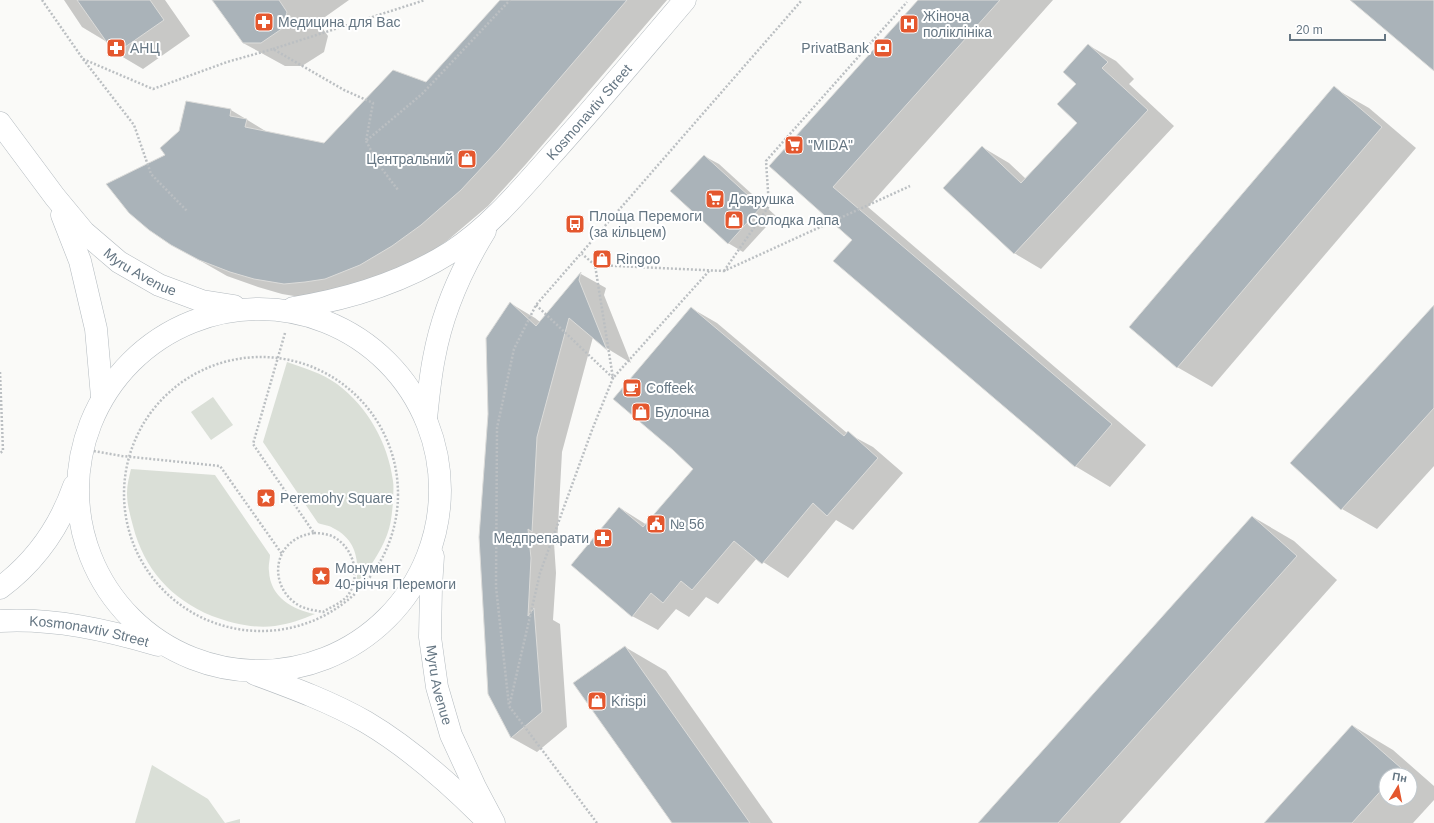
<svg xmlns="http://www.w3.org/2000/svg" width="1434" height="823" font-family="Arial,sans-serif">
<rect width="100%" height="100%" fill="#fafaf8"/>
<g fill="#dadfd7">
<path d="M 287,362 C 304,368 322,373 337,384 C 368,407 388,443 393,481 C 394,488 393,496 393,502 C 392,513 391,525 387,535 C 380,553 369,569 356,584 C 360,561 356,539 333,528 C 329,525 323,525 318,523 L 263,442 Z"/>
<path d="M 213,397 L 233,425 L 211,440 L 191,412 Z"/>
<path d="M 131,469 L 215,475 L 270,555 C 270,560 268,566 269,571 C 270,597 293,610 315,614 C 303,619 289,624 275,626 C 254,629 231,623 212,616 C 171,599 144,569 133,526 C 130,515 127,504 127,493 C 127,485 129,477 131,469 Z"/>
<path d="M 152,765 L 208,799 L 225,823 L 240,819 L 240,823 L 135,823 Z"/>
</g>
<g fill="#0003" fill-rule="evenodd">
<path d="M 64,0 L 165,0 L 190,36 L 143,69 L 116,53 L 107,42 L 82,27 Z"/>
<path d="M 214,0 L 349,0 L 318,22 L 328,36 L 324,52 L 302,66 L 285,66 L 243,43 Z"/>
<path d="M 502,0 L 667,0 L 526,164 L 488,206 L 448,240 L 419,261 L 388,280 L 312,299 L 282,294 L 258,287 L 227,276 L 171,244 L 167,155 L 180,132 L 186,102 L 231,110 L 267,132 L 325,145 L 427,83 Z"/>
<path d="M 919,0 L 1053,0 L 868,207 L 1146,445 L 1110,487 L 1075,466 L 854,239 L 771,166 Z"/>
<path d="M 1088,45 L 1116,61 L 1134,79 L 1129,84 L 1174,126 L 1041,269 L 1014,253 L 982,147 L 1009,163 L 1026,179 L 1079,123 L 1078,84 Z"/>
<path d="M 1334,88 L 1369,108 L 1416,148 L 1212,387 L 1177,367 Z"/>
<path d="M 704,156 L 719,164 L 776,216 L 743,252 L 728,243 Z"/>
<path d="M 581,274 L 606,288 L 604,295 L 631,363 L 608,349 L 593,337 L 562,452 L 557,545 L 554,543 L 556,573 L 553,620 L 560,624 L 567,727 L 537,752 L 512,738 L 489,694 L 510,303 L 535,318 L 540,322 Z"/>
<path d="M 1434,306 L 1434,466 L 1377,529 L 1342,509 Z"/>
<path d="M 691,308 L 717,323 L 847,433 L 873,447 L 903,473 L 853,530 L 836,520 L 788,578 L 757,558 L 718,604 L 706,597 L 689,617 L 676,609 L 658,630 L 632,616 L 620,508 L 647,525 L 695,469 Z"/>
<path d="M 1253,517 L 1294,541 L 1337,580 L 1120,823 L 979,823 Z"/>
<path d="M 625,647 L 666,671 L 773,823 L 674,823 Z"/>
<path d="M 1353,726 L 1393,750 L 1434,786 L 1434,800 L 1413,823 L 1266,823 ZM 1386,775 L 1410,775 L 1410,799 L 1386,799 Z"/>
</g>
<g fill="#aab3b9" stroke="#dcdcda">
<path d="M 77,0 L 150,0 L 164,20 L 115,54 Z"/>
<path d="M 212,0 L 279,0 L 287,12 L 283,28 L 261,43 L 243,43 Z"/>
<path d="M 500,0 L 627,0 L 499,149 L 461,190 L 421,225 L 392,246 L 360,265 L 325,279 L 305,282 L 284,284 L 254,279 L 230,272 L 199,260 L 171,245 L 149,230 L 129,213 L 106,184 L 165,155 L 160,148 L 179,131 L 186,101 L 231,109 L 230,116 L 247,119 L 245,127 L 324,143 L 393,70 L 426,82 Z"/>
<path d="M 918,0 L 1000,0 L 833,187 L 1112,424 L 1075,467 L 833,261 L 852,240 L 769,166 Z"/>
<path d="M 1350,0 L 1434,0 L 1434,71 Z"/>
<path d="M 1088,44 L 1108,62 L 1102,68 L 1148,110 L 1014,254 L 943,188 L 982,146 L 1021,183 L 1077,123 L 1057,104 L 1076,84 L 1063,72 Z"/>
<path d="M 1334,86 L 1382,127 L 1177,368 L 1129,327 Z"/>
<path d="M 704,155 L 761,207 L 728,244 L 670,191 Z"/>
<path d="M 581,272 L 579,280 L 607,350 L 569,318 L 537,437 L 532,532 L 528,529 L 531,558 L 528,616 L 534,608 L 542,712 L 511,738 L 488,694 L 479,537 L 488,414 L 486,338 L 510,302 L 536,326 Z"/>
<path d="M 1434,305 L 1434,408 L 1341,510 L 1290,463 Z"/>
<path d="M 691,307 L 844,436 L 848,431 L 878,458 L 827,516 L 813,503 L 762,564 L 734,541 L 692,590 L 681,581 L 663,603 L 651,593 L 632,617 L 571,565 L 619,507 L 643,527 L 693,469 L 673,450 L 613,399 Z"/>
<path d="M 1252,516 L 1297,556 L 1058,823 L 978,823 Z"/>
<path d="M 625,646 L 750,823 L 672,823 L 573,683 Z"/>
<path d="M 1352,725 L 1401,768 L 1395,775 L 1386,775 L 1386,785 L 1352,823 L 1264,823 Z"/>
</g>
<g fill="none" stroke-linecap="round" stroke-linejoin="round">
<defs>
<g id="secondary">
<path id="s1" d="M 0,123 L 55,197 L 84,232 L 119,262 L 159,285 L 202,301 L 234,306"/>
<path d="M 62,215 L 80,261 L 96,329 L 102,397"/>
<path id="s2" d="M 293,308 C 349,299 402,283 451,252 C 489,227 517,194 547,160 C 594,108 639,54 685,0"/>
<circle cx="259" cy="490" r="181"/>
<path d="M 426,419 C 428,399 430,378 434,358 C 442,314 461,270 485,231"/>
<path id="s3" d="M 433,556 L 431,587 L 430,637 L 437,687 L 451,735 L 476,789 L 494,823"/>
<path d="M 0,588 C 35,562 60,526 74,486"/>
<path id="s4" d="M 0,621 C 54,618 107,630 158,645"/>
<path d="M 255,674 C 293,688 331,702 366,722 C 410,748 448,782 484,818"/>
</g>
</defs>
<use href="#secondary" stroke="#b3babf" stroke-width="23"/>
<g stroke="#bbbfc2" stroke-width="2.5" stroke-dasharray="2 2" stroke-linecap="butt">
<path d="M 42,0 L 83,59 L 134,125 L 151,174 L 187,211"/>
<path d="M 273,49 L 425,0"/>
<path d="M 83,59 L 153,89 L 227,62 L 273,49 L 344,90 L 373,103 L 366,141 L 422,94 L 510,0"/>
<path d="M 366,141 L 379,165 L 398,190"/>
<path d="M 595,265 L 724,271 L 910,186"/>
<path d="M 724,271 L 769,206 L 766,161 L 907,2"/>
<path d="M 536,305 L 613,378 L 709,271"/>
<path d="M 285,333 L 253,444 L 314,533"/>
<circle cx="261" cy="494" r="137"/>
<path d="M 0,372 L 3,451 L 0,453"/>
<path d="M 82,449 L 122,456 L 220,466 L 282,554"/>
<path d="M 314,533 C 320,533 326,534 332,536 C 352,546 361,572 350,592 C 345,602 332,606 323,612 C 313,610 302,609 294,602 C 273,586 272,553 296,539 C 301,536 307,534 314,533 Z"/>
<path d="M 510,703 L 540,573 L 592,430 L 613,378 L 595,265 L 582,254"/>
<path d="M 597,823 L 509,706 L 496,587 L 497,428 L 514,349 L 536,305 L 802,0"/>
</g>
<use href="#secondary" stroke="#fff" stroke-width="22"/>
</g>
<defs>
<symbol id="pharmacy-square" viewBox="-11 -11 22 22"><rect x="-9" y="-9" width="18" height="18" rx="4" fill="#e4572e" stroke="#fff"/><path d="M-2-6h4v4h4v4h-4v4h-4v-4h-4v-4h4Z" fill="#fff"/></symbol>
<symbol id="hospital-square" viewBox="-11 -11 22 22"><rect x="-9" y="-9" width="18" height="18" rx="4" fill="#e4572e" stroke="#fff"/><path d="M-5-5h3v3.5h4V-5h3V5h-3V1.5h-4V5h-3Z" fill="#fff"/></symbol>
<symbol id="bank-square" viewBox="-11 -11 22 22"><rect x="-9" y="-9" width="18" height="18" rx="4" fill="#e4572e" stroke="#fff"/><path d="M-6-4H6V4H-6ZM0-2.3a2.3 2.3 0 1 0 0 4.6a2.3 2.3 0 1 0 0-4.6Z" fill="#fff"/></symbol>
<symbol id="supermarket-square" viewBox="-11 -11 22 22"><rect x="-9" y="-9" width="18" height="18" rx="4" fill="#e4572e" stroke="#fff"/><path d="M-6-5.5h2.5l.6 2H6L4.5 2H-2.5L-4.4-4H-6ZM-1.5 3.2a1.3 1.3 0 1 0 .1 0ZM3 3.2a1.3 1.3 0 1 0 .1 0Z" fill="#fff"/></symbol>
<symbol id="shop-square" viewBox="-11 -11 22 22"><rect x="-9" y="-9" width="18" height="18" rx="4" fill="#e4572e" stroke="#fff"/><path d="M-5-2.5h2.3a2.7 3.5 0 0 1 5.4 0H5L5.5 6h-11ZM-1.5-2.5h3a1.5 2.3 0 0 0-3 0Z" fill="#fff"/></symbol>
<symbol id="bus-square" viewBox="-11 -11 22 22"><rect x="-9" y="-9" width="18" height="18" rx="4" fill="#e4572e" stroke="#fff"/><path d="M-5-6H5V4H4V6H2V4H-2V6H-4V4H-5ZM-3.5-4V0h7V-4ZM-3.5 1.2v1.5H-2V1.2ZM2 1.2v1.5H3.5V1.2Z" fill="#fff"/></symbol>
<symbol id="cafe-square" viewBox="-11 -11 22 22"><rect x="-9" y="-9" width="18" height="18" rx="4" fill="#e4572e" stroke="#fff"/><path d="M-5.5-4.5H6V0H3Q3 3.5 0 3.5H-2.5Q-5.5 3.5-5.5 0ZM3-3.2v2h1.7v-2ZM-6 4.5H4V6H-6Z" fill="#fff"/></symbol>
<symbol id="sight-square" viewBox="-11 -11 22 22"><rect x="-9" y="-9" width="18" height="18" rx="4" fill="#e4572e" stroke="#fff"/><path d="M0-6L1.8-2.2L6-1.7L2.9 1.2L3.7 5.4L0 3.3L-3.7 5.4L-2.9 1.2L-6-1.7L-1.8-2.2Z" fill="#fff"/></symbol>
<symbol id="civic-square" viewBox="-11 -11 22 22"><rect x="-9" y="-9" width="18" height="18" rx="4" fill="#e4572e" stroke="#fff"/><path d="M-.6-6.5H3V-4.5H.6V-3L4-1V1h2V6H-6V1h2V-1L-.6-3ZM-1.2 2.5V6h2.4V2.5Z" fill="#fff"/></symbol>
</defs>
<g fill-rule="evenodd">
<use href="#pharmacy-square" x="253" y="11" width="22" height="22"/>
<use href="#hospital-square" x="898" y="13" width="22" height="22"/>
<use href="#pharmacy-square" x="105" y="37" width="22" height="22"/>
<use href="#bank-square" x="872" y="37" width="22" height="22"/>
<use href="#supermarket-square" x="783" y="134" width="22" height="22"/>
<use href="#shop-square" x="456" y="148" width="22" height="22"/>
<use href="#supermarket-square" x="704" y="188" width="22" height="22"/>
<use href="#shop-square" x="723" y="209" width="22" height="22"/>
<use href="#bus-square" x="564" y="213" width="22" height="22"/>
<use href="#shop-square" x="591" y="248" width="22" height="22"/>
<use href="#cafe-square" x="621" y="377" width="22" height="22"/>
<use href="#shop-square" x="630" y="401" width="22" height="22"/>
<use href="#sight-square" x="255" y="487" width="22" height="22"/>
<use href="#civic-square" x="645" y="513" width="22" height="22"/>
<use href="#pharmacy-square" x="592" y="527" width="22" height="22"/>
<use href="#sight-square" x="310" y="565" width="22" height="22"/>
<use href="#shop-square" x="586" y="690" width="22" height="22"/>
</g>
<g text-anchor="middle" stroke-width="4" stroke-linejoin="round" paint-order="stroke">
<g font-size="14" fill="#657683" stroke="#fff" text-anchor="start">
<text x="923" y="21">Жіноча<tspan x="923" dy="16">поліклініка</tspan></text>
<text x="278" y="27">Медицина для Вас</text>
<text x="130" y="53">АНЦ</text>
<text x="869" y="53" text-anchor="end">PrivatBank</text>
<text x="808" y="150">"MIDA"</text>
<text x="453" y="164" text-anchor="end">Центральний</text>
<text x="729" y="204">Доярушка</text>
<text x="589" y="221">Площа Перемоги<tspan x="589" dy="16">(за кільцем)</tspan></text>
<text x="748" y="225">Солодка лапа</text>
<text x="616" y="264">Ringoo</text>
<text x="646" y="393">Coffeek</text>
<text x="655" y="417">Булочна</text>
<text x="280" y="503">Peremohy Square</text>
<text x="670" y="529">№ 56</text>
<text x="589" y="543" text-anchor="end">Медпрепарати</text>
<text x="335" y="573">Монумент<tspan x="335" dy="16">40-річчя Перемоги</tspan></text>
<text x="611" y="706">Krispi</text>
</g>
<g font-size="14" fill="#657683" stroke="#fff">
<text dy="5" stroke="none"><textPath href="#s2" startOffset="366">Kosmonavtiv Street</textPath></text>
<text dy="5" stroke="none"><textPath href="#s1" startOffset="207">Myru Avenue</textPath></text>
<text dy="5" stroke="none"><textPath href="#s4" startOffset="90">Kosmonavtiv Street</textPath></text>
<text dy="5" stroke="none"><textPath href="#s3" startOffset="130">Myru Avenue</textPath></text>
</g>
</g>
<g transform="translate(1398 787) rotate(10)"><circle r="19" fill="#ffffff" stroke="#c1c8cd"/>
<path d="M0-3L7 15L0 10L-7 15Z" fill="#e4572e"/>
<text y="-6" font-size="11" font-weight="bold" text-anchor="middle" fill="#657683">Пн</text>
</g>
<path d="M1290 34v6h95v-6" fill="none" stroke="#657683" stroke-width="2"/>
<text x="1296" y="34" font-size="12" fill="#657683" stroke="#ffffff" stroke-width="3" paint-order="stroke">20 m</text>
</svg>
